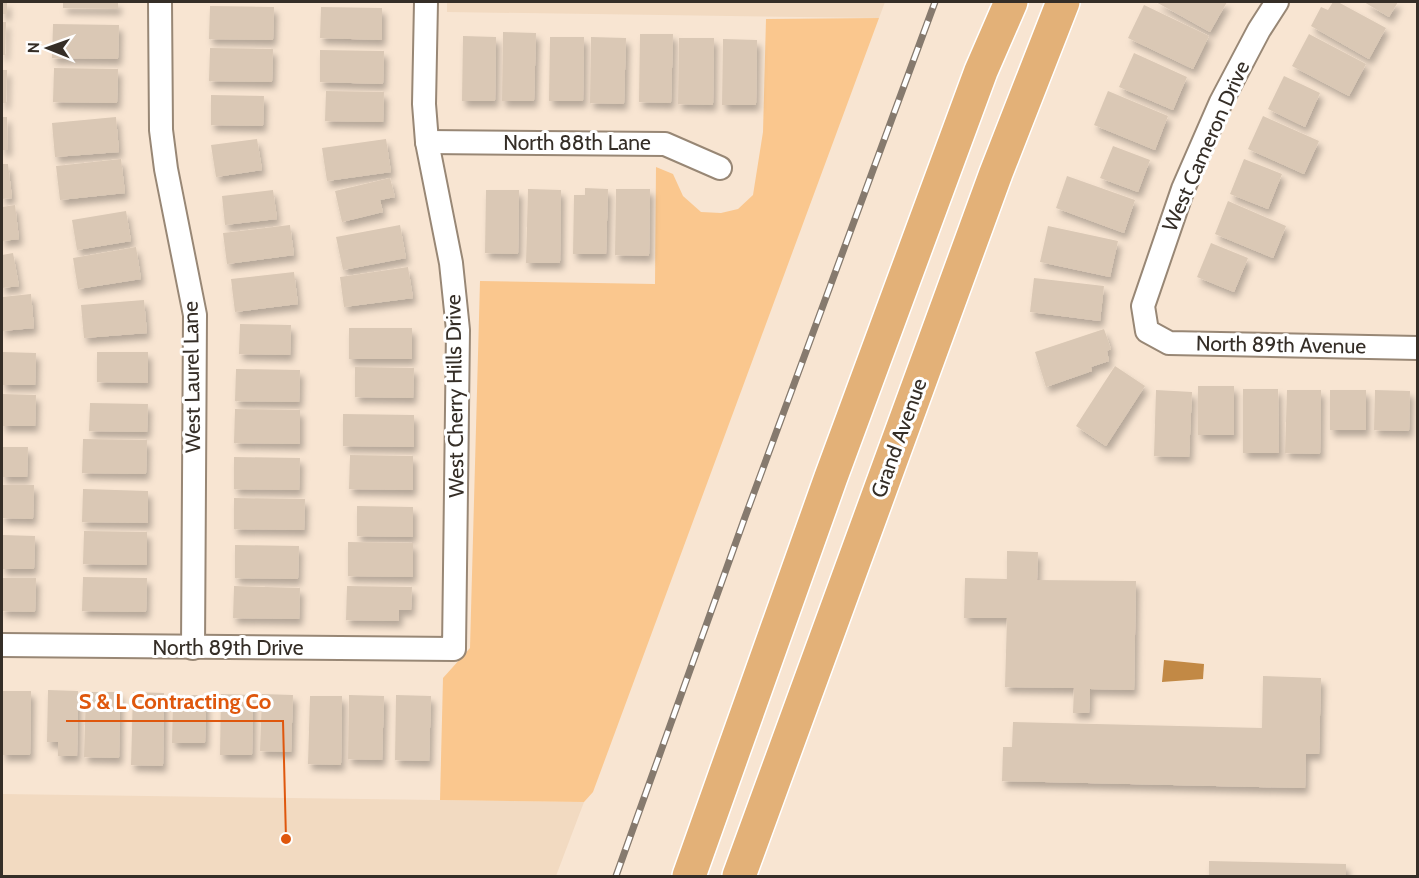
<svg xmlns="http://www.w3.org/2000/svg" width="1419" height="878" font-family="Cabin,sans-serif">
<defs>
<filter id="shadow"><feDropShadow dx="3.5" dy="6" stdDeviation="3" flood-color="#0004"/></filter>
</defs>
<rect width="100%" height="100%" fill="#f8e5d2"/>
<g fill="#f2dac1">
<path d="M 447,2 L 885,2 L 879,18 L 447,12 Z"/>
<path d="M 2,794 L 584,802 L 556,876 L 2,876 Z"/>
</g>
<path fill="#fac78e" d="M 879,18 L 593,792 L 584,802 L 440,800 L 443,678 L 470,648 L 480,281 L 655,284 L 656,167 L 673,174 L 683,196 L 701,212 L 721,213 L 738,209 L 753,195 L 763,132 L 766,19 Z"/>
<path fill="#c28945" d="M 1164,660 L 1204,664 L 1203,679 L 1162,682 Z"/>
<g fill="#dac8b5" filter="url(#shadow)">
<rect x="2" y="2" width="5" height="12"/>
<path d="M 63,2 L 118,2 L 118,9 L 63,8 Z"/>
<path d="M 1156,2 L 1227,2 L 1210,32 Z"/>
<path d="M 1333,2 L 1338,2 L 1386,28 L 1369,59 L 1311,26 L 1321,7 L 1328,10 Z"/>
<path d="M 1364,2 L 1398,2 L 1389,17 Z"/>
<path d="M 1144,5 L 1209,36 L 1193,69 L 1128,38 Z"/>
<path d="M 210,6 L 274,7 L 273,40 L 209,39 Z"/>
<path d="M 321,7 L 382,8 L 382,40 L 320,38 Z"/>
<path d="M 2,22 L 6,22 L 5,55 L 2,55 Z"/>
<path d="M 53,24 L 119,25 L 118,59 L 52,58 Z"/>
<path d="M 503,32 L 536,33 L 534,101 L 502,101 Z"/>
<path d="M 640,34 L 673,34 L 671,103 L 639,102 Z"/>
<path d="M 1309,34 L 1366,64 L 1349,96 L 1292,66 Z"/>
<path d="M 463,36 L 496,37 L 495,101 L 462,101 Z"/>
<path d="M 550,37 L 584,37 L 583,101 L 549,101 Z"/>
<path d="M 591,37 L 626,38 L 624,104 L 590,103 Z"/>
<path d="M 679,38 L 714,38 L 713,105 L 678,104 Z"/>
<path d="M 723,39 L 757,40 L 756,105 L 722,105 Z"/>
<path d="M 210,48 L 273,49 L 272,82 L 209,81 Z"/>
<path d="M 320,50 L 384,51 L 383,84 L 320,82 Z"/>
<path d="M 1134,53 L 1187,77 L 1173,110 L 1119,87 Z"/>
<path d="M 54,68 L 118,69 L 117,103 L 53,102 Z"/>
<path d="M 2,70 L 7,70 L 6,103 L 2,103 Z"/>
<path d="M 1284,76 L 1320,93 L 1305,127 L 1268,109 Z"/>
<path d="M 326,91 L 384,92 L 383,122 L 325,121 Z"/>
<path d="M 1108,91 L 1168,116 L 1155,150 L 1094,125 Z"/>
<path d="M 211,95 L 264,96 L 263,126 L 211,125 Z"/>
<path d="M 1263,116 L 1319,141 L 1304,174 L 1248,149 Z"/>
<path d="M 2,117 L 7,117 L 8,150 L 2,150 Z"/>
<path d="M 116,117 L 119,152 L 55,157 L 52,123 Z"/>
<path d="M 257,139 L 262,170 L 216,177 L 211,145 Z"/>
<path d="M 386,139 L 391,172 L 327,181 L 322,148 Z"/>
<path d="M 1113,146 L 1150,160 L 1138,192 L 1100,178 Z"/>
<path d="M 121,159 L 125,193 L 60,200 L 56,166 Z"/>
<path d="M 1244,159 L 1282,174 L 1268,209 L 1230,194 Z"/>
<path d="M 2,164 L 8,164 L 12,198 L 2,199 Z"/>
<path d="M 1067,176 L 1135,200 L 1124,233 L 1056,208 Z"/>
<path d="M 390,178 L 395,197 L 380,200 L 383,212 L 342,222 L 335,191 Z"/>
<path d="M 585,188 L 608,189 L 606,254 L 573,254 L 574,195 L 585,195 Z"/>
<path d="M 528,189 L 561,190 L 560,263 L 526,263 Z"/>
<path d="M 616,189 L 650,189 L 649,256 L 615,255 Z"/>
<path d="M 273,190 L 277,219 L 225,225 L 222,196 Z"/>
<path d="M 486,190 L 519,190 L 518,254 L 485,253 Z"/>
<path d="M 1228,201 L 1286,226 L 1273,258 L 1215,234 Z"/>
<path d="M 15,205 L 19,239 L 2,241 L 2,207 Z"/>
<path d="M 126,211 L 131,241 L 77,250 L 72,220 Z"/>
<path d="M 290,225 L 294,255 L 227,264 L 223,233 Z"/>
<path d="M 400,225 L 406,258 L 343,270 L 336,237 Z"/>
<path d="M 1048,226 L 1118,241 L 1110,277 L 1040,262 Z"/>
<path d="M 1211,243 L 1248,258 L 1234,292 L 1197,277 Z"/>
<path d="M 136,247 L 141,279 L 78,289 L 73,258 Z"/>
<path d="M 13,253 L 19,286 L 2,288 L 2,255 Z"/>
<path d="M 408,267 L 413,298 L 344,307 L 340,277 Z"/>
<path d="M 294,272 L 298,304 L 235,312 L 231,279 Z"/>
<path d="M 1034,278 L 1104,286 L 1100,321 L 1030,312 Z"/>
<path d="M 31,294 L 34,328 L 2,331 L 2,297 Z"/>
<path d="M 144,300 L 147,333 L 84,338 L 81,305 Z"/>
<path d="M 240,324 L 291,325 L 290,355 L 239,354 Z"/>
<rect x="349" y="328" width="63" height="31"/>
<path d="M 1104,329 L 1111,349 L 1107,351 L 1109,361 L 1091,367 L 1092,371 L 1046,387 L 1035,352 Z"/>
<path d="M 2,352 L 36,353 L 35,385 L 2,385 Z"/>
<path d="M 97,352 L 148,352 L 148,383 L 97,382 Z"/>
<path d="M 1115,366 L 1145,386 L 1106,446 L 1076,426 Z"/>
<path d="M 355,367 L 414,368 L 413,398 L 355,397 Z"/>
<path d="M 236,369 L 300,370 L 299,402 L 235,401 Z"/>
<rect x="1198" y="386" width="36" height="49"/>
<path d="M 1243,389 L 1278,389 L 1279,453 L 1243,453 Z"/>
<path d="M 1156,390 L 1192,392 L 1189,457 L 1154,456 Z"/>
<path d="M 1287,390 L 1321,390 L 1320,454 L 1285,453 Z"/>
<rect x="1330" y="390" width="36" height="40"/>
<path d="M 1375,390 L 1410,391 L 1409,431 L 1374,430 Z"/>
<path d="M 2,394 L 36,395 L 35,426 L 2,426 Z"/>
<path d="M 90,403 L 148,404 L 147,432 L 89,431 Z"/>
<path d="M 235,409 L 300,410 L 300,444 L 234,443 Z"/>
<path d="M 343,414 L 414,415 L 414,447 L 343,446 Z"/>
<path d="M 83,439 L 147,440 L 146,474 L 82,473 Z"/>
<path d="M 2,447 L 28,447 L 27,477 L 2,477 Z"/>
<path d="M 350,455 L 413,456 L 413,490 L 349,489 Z"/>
<path d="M 234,457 L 300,458 L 299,490 L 234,489 Z"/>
<path d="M 2,485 L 34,485 L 33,519 L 2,518 Z"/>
<path d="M 83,489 L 148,491 L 148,523 L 82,522 Z"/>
<path d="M 234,498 L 305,499 L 304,530 L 234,529 Z"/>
<path d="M 357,506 L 413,507 L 413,537 L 357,536 Z"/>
<path d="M 84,531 L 147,532 L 147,565 L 83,564 Z"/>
<path d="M 2,535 L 35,536 L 34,569 L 2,569 Z"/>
<path d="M 348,542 L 413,543 L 413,577 L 348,576 Z"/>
<path d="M 235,545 L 299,546 L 298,579 L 235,578 Z"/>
<path d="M 1007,551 L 1038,552 L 1037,580 L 1136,581 L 1134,690 L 1090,689 L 1089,713 L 1073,713 L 1074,688 L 1005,687 L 1007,618 L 964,618 L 965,578 L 1007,579 Z"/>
<path d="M 83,577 L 147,578 L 146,612 L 82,611 Z"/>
<path d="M 2,578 L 36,578 L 35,612 L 2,611 Z"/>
<path d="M 234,586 L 300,588 L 299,619 L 233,618 Z"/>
<path d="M 347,586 L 412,587 L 411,610 L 399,610 L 399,621 L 346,620 Z"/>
<path d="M 1263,676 L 1321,678 L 1319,754 L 1306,754 L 1305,788 L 1002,781 L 1003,747 L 1012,747 L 1013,722 L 1262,728 Z"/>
<path d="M 48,690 L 78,691 L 77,756 L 58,756 L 58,742 L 47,742 Z"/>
<path d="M 2,691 L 31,691 L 30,755 L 2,755 Z"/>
<path d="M 86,692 L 120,692 L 119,758 L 84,757 Z"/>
<path d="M 133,692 L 164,693 L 163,766 L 131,765 Z"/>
<path d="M 221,694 L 253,695 L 252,755 L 220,755 Z"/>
<path d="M 262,694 L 293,695 L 291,752 L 260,751 Z"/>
<path d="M 173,695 L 206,695 L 205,743 L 172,743 Z"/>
<path d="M 349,695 L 384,696 L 382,760 L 348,759 Z"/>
<path d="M 396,695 L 431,696 L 429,761 L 395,760 Z"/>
<path d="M 310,696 L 342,696 L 341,765 L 308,764 Z"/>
<path d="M 1209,861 L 1346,864 L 1346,876 L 1209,876 Z"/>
</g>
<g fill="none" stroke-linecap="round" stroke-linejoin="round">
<defs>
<g id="street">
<path d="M 160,2 L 161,130 L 166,169 L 195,315 L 193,648"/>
<path d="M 1277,2 L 1259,30 L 1221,102 L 1183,189 L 1143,306 L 1147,331 L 1169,343 L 1418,348"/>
<path d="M 427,142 L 665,144 L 720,168"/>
<path d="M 2,645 L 454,649 L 458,330 L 451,263 L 427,142 L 424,104 L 426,2"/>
</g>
<g id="highway">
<path d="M 689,876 L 831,477 L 981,71 L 1011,2"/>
<path d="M 739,876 L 996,173 L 1063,2"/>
</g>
</defs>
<use href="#street" stroke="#988775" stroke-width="26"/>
<use href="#highway" stroke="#fff" stroke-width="36"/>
<use href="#street" stroke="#fff" stroke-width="22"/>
<use href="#highway" stroke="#e3b178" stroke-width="33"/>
<defs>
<path id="rail" d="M 616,876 L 745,517 L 935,2"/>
</defs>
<use href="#rail" stroke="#867a6e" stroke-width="7"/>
<use href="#rail" stroke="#fff" stroke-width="4.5" stroke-dasharray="14" stroke-linecap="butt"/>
</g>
<g text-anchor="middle" stroke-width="6" stroke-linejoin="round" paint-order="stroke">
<g font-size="21" fill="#352e27" stroke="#fff">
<text x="577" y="150">North 88th Lane</text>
<text transform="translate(1206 146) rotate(-66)" y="7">West Cameron Drive</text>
<text transform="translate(1281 345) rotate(1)" y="7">North 89th Avenue</text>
<text transform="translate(192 377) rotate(-91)" y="7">West Laurel Lane</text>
<text transform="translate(455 396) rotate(-91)" y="7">West Cherry Hills Drive</text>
<text transform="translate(899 438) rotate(-70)" y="7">Grand Avenue</text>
<text x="228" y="655">North 89th Drive</text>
</g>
</g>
<path fill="none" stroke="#df570d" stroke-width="2" d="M286 839L283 721H66"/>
<circle fill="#df570d" stroke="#fff" stroke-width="2" cx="286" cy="839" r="6"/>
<g font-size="22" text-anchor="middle" font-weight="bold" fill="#df570d" stroke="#fff" stroke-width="6" stroke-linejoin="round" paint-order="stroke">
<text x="175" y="709">S &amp; L Contracting Co</text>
</g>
<rect width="1419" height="878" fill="none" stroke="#352e27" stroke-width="6"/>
<g transform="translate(48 48) rotate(271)" stroke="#ffffff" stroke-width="4.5" paint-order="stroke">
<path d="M0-4.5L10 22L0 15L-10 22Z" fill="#352e27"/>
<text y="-9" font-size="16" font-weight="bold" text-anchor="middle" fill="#352e27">N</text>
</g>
</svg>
